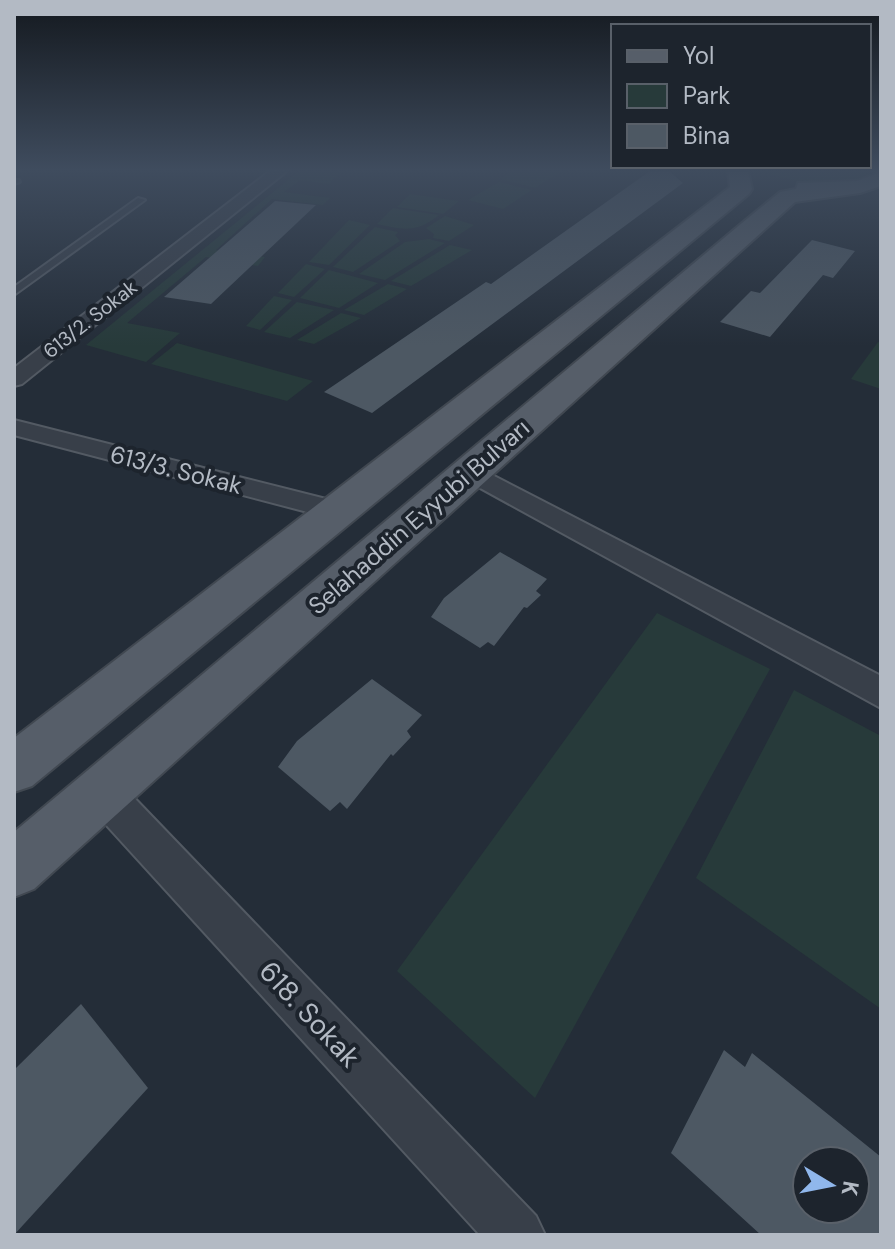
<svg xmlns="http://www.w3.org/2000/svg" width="895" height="1249" font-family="'DM Sans',sans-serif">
<rect width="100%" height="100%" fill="#242d38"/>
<g fill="#273a3a">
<path d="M 299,171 L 342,171 L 329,184 L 300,180 L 284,192 L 330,198 L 323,205 L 272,199 L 216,250 L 265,257 L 258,266 L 206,257 L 127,323 L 180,333 L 146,362 L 86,345 Z"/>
<path d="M 511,171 L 561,171 L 535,188 L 500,179 Z"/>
<path d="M 763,171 L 869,171 C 850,194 787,181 763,171 Z"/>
<path d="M 499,182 L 532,190 L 503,209 L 468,200 Z"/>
<path d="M 410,194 L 459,201 L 443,214 L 397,207 Z"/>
<path d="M 393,208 L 439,215 C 417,233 403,230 377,224 Z"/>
<path d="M 445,216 L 474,225 L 449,241 L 433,238 L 434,234 L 426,228 Z"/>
<path d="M 349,220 L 370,225 L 329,265 L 309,262 Z"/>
<path d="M 375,227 L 398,232 L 395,235 L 400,241 L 353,272 L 333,267 Z"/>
<path d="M 429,239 L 445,243 L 385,280 L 359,274 L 405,242 Z"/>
<path d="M 450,245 L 472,250 L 411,286 L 391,281 Z"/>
<path d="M 306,264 L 325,269 L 294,297 L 278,293 Z"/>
<path d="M 329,270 L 378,283 L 339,308 L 300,298 Z"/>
<path d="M 388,284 L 407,289 L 364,315 L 344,310 Z"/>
<path d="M 274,296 L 292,300 L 260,330 L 246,326 Z"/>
<path d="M 297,302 L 334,310 L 290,338 L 264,332 Z"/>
<path d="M 341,313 L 361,318 L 314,344 L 297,340 Z"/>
<path d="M 878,342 L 881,343 L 881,389 L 851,379 Z"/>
<path d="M 177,343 L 313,381 L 287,401 L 151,364 Z"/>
<path d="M 657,613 L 770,669 L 535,1098 L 397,971 Z"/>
<path d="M 794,690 L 881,736 L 881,1009 L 696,878 Z"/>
</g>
<g fill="#4d5863" fill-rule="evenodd">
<path d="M 650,171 L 669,171 L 683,183 L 372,413 L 324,392 L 486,282 L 491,284 Z"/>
<path d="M 275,201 L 316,205 L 211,304 L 164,297 Z"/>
<path d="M 812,240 L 855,251 L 833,278 L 823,275 L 770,337 L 720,322 L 751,291 L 760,293 Z"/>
<path d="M 500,552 L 547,579 L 536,591 L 541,595 L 527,608 L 524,607 L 494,646 L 488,642 L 480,648 L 431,617 L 444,598 Z"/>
<path d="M 372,679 L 422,715 L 407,731 L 411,737 L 393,756 L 391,754 L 347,809 L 340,802 L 330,811 L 278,767 L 297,741 Z"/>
<path d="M 81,1004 L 148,1088 L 14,1235 L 14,1070 Z"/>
<path d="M 724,1050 L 745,1067 L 752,1053 L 881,1157 L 881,1235 L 761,1235 L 671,1153 ZM 807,1161 L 855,1161 L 855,1209 L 807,1209 Z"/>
</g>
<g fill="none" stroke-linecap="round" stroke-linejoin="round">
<defs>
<g id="service">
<path d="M 14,180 L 19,180 L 20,182 L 14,184 Z"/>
<path d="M 138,198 L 145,200 L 14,295 L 14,287 Z"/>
</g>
<g id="minor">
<path d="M 270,171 L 287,171 L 22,384 L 14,386 L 14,368 Z"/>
<path d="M 14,420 L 338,502 L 348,504 L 352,511 L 348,518 L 338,520 L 14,435 Z"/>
<path d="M 471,464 L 881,676 L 881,708 L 462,478 L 458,472 L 462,466 Z"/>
<path d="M 103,775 L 117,780 L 536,1216 L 545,1235 L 480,1235 L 89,806 L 84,793 L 89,780 Z"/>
</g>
<g id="primary">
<path d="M 728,171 L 748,171 L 752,189 L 749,194 L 32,786 L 14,792 L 14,738 L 730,187 Z"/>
<path d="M 881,172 L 881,186 L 860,193 L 795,202 L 34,889 L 14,897 L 14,832 L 742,223 L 780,192 L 796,189 L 798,183 L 857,181 Z"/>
</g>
</defs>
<use href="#service" stroke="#535a63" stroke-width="4"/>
<use href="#minor" stroke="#535a63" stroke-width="4"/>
<use href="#primary" stroke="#414851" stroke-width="4"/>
<use href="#service" fill="#383f49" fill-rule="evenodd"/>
<use href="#minor" fill="#383f49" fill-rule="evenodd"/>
<use href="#primary" fill="#565e69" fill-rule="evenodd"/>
</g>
<linearGradient id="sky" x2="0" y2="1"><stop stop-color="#14191f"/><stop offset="0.49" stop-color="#3f4c5e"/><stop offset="1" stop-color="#3f4c5e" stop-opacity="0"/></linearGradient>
<rect width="895" height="346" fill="url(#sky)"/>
<g text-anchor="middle" stroke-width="8" stroke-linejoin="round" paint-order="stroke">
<g font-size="20" fill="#b3bac4" stroke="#1d242d">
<text transform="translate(90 319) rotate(-38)" y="7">613/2. Sokak</text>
</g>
<g font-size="24" fill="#b3bac4" stroke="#1d242d">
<text transform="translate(176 470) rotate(14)" y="8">613/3. Sokak</text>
<text transform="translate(419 517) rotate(-41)" y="8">Selahaddin Eyyubi Bulvarı</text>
</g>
<g font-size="28" fill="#b3bac4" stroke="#1d242d">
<text transform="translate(310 1014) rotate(47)" y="10">618. Sokak</text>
</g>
</g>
<rect width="895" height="1249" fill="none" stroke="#b3bac4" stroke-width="32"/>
<rect x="611" y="24" width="260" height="144" fill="#1d242d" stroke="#596069" stroke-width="2"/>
<rect x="627" y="50" width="40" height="12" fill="#565e69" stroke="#596069" stroke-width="2"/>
<text x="683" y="64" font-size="24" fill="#b3bac4">Yol</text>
<rect x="627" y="84" width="40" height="24" fill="#273a3a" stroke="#596069" stroke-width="2"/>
<text x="683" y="104" font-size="24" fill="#b3bac4">Park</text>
<rect x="627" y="124" width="40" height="24" fill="#4d5863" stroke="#596069" stroke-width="2"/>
<text x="683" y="144" font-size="24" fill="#b3bac4">Bina</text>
<g transform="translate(831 1185) rotate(100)"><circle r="38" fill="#1d242d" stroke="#596069" stroke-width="2"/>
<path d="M0-6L14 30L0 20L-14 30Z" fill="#90b7ec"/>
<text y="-12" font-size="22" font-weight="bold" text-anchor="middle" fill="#b3bac4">K</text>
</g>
</svg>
